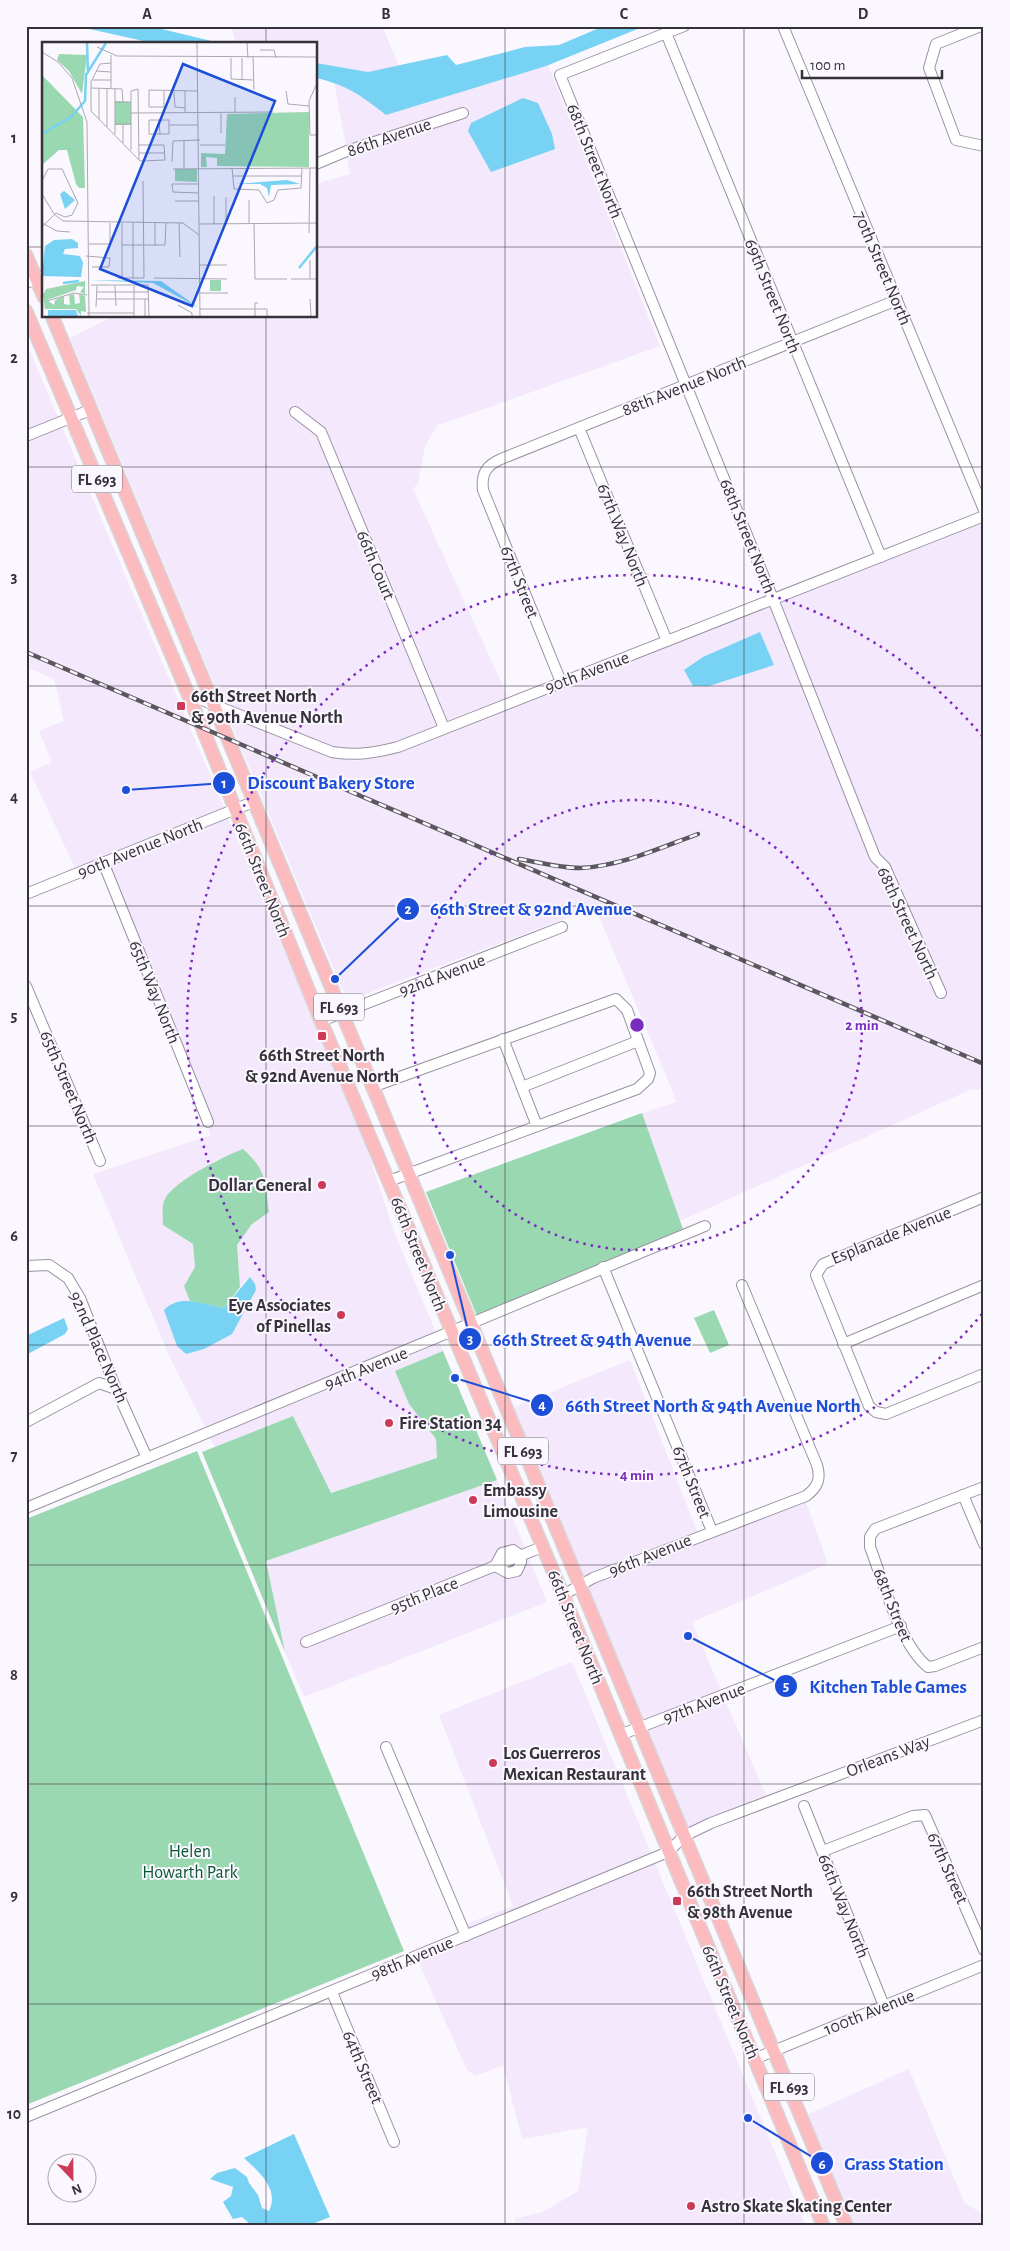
<svg xmlns="http://www.w3.org/2000/svg" width="1010" height="2251" font-family="'Alegreya Sans',sans-serif">
<rect width="100%" height="100%" fill="#faf7fe"/>
<g fill="#f3e8fc" fill-rule="evenodd">
<path d="M 231,26 L 382,26 L 399,66 L 368,72 L 316,63 L 316,44 L 231,44 L 235,40 Z"/>
<path d="M 548,65 L 660,346 L 442,424 L 439,423 L 425,446 L 418,483 L 413,489 L 508,697 L 446,721 L 323,428 L 294,405 L 288,414 L 317,435 L 437,725 L 396,742 L 354,750 L 333,746 L 221,701 L 70,338 L 114,316 L 316,316 L 316,184 L 350,174 L 347,157 L 470,116 L 466,106 L 346,146 L 334,82 L 358,93 L 386,115 Z"/>
<path d="M 26,342 L 58,417 L 26,431 Z"/>
<path d="M 62,427 L 224,808 L 75,868 L 30,772 L 52,762 L 39,731 L 64,721 L 54,679 L 26,667 L 26,442 Z"/>
<path d="M 984,522 L 984,1090 L 972,1089 L 680,1221 L 642,1113 L 677,1102 L 595,907 L 347,1001 L 227,714 L 331,757 L 354,761 L 377,758 L 400,752 L 771,606 L 881,870 L 939,1000 L 947,996 L 890,865 L 879,854 L 780,602 Z"/>
<path d="M 228,818 L 364,1140 L 393,1229 L 436,1333 L 206,1428 L 170,1358 L 93,1174 L 211,1135 L 208,1128 L 214,1125 L 109,866 ZM 218,1159 L 252,1224 L 237,1245 L 240,1287 L 246,1279 L 255,1284 L 256,1290 L 232,1334 L 171,1303 L 190,1301 L 184,1286 L 195,1267 L 193,1244 L 164,1225 L 163,1206 L 167,1197 Z"/>
<path d="M 440,1343 L 443,1351 L 395,1371 L 409,1404 L 436,1439 L 438,1458 L 330,1493 L 293,1416 L 215,1447 L 210,1438 Z"/>
<path d="M 630,1360 L 697,1531 L 591,1572 L 583,1578 L 514,1407 Z"/>
<path d="M 497,1480 L 547,1602 L 304,1697 L 285,1652 L 266,1561 Z"/>
<path d="M 806,1502 L 828,1564 L 692,1622 L 721,1690 L 642,1721 L 588,1588 L 596,1582 L 714,1536 Z"/>
<path d="M 572,1662 L 651,1853 L 468,1929 L 466,1924 L 513,1906 L 439,1715 Z"/>
<path d="M 725,1700 L 766,1795 L 686,1829 L 646,1731 Z"/>
<path d="M 655,1863 L 805,2225 L 517,2225 L 514,2219 L 543,2212 L 578,2191 L 588,2127 L 522,2139 L 503,2065 L 476,2076 L 467,2070 L 418,1961 Z"/>
<path d="M 909,2069 L 964,2202 L 984,2215 L 984,2225 L 851,2225 L 806,2115 Z"/>
</g>
<g fill="#99d8b1">
<path d="M 642,1113 L 683,1229 L 477,1316 L 426,1192 Z"/>
<path d="M 243,1149 C 267,1171 265,1181 269,1212 L 252,1224 L 237,1245 L 240,1287 L 224,1308 L 190,1301 L 184,1286 L 195,1267 L 193,1244 L 163,1225 C 163,1216 161,1205 166,1197 C 178,1179 223,1157 243,1149 Z"/>
<path d="M 714,1310 L 729,1345 L 710,1353 L 694,1318 Z"/>
<path d="M 443,1351 L 497,1480 L 266,1561 L 285,1652 L 202,1452 L 293,1416 L 331,1493 L 437,1458 L 436,1439 L 409,1404 L 395,1371 Z"/>
<path d="M 197,1451 L 404,1951 L 26,2105 L 26,1519 Z"/>
</g>
<g fill="#77d2f4">
<path d="M 76,26 L 149,26 L 224,44 L 157,44 Z"/>
<path d="M 604,26 L 645,26 L 546,66 L 386,115 C 362,96 347,85 316,78 L 316,63 L 368,72 L 447,55 L 456,65 L 525,47 L 559,45 Z"/>
<path d="M 523,98 L 538,103 L 552,134 L 555,149 L 491,172 L 468,131 L 471,123 Z"/>
<path d="M 760,632 L 774,665 L 709,686 L 693,686 L 684,670 L 703,657 Z"/>
<path d="M 250,1277 L 255,1284 L 256,1290 L 232,1334 L 204,1349 L 186,1354 L 177,1346 L 164,1310 C 180,1293 204,1305 224,1308 Z"/>
<path d="M 64,1318 L 68,1329 L 65,1334 L 26,1355 L 26,1336 Z"/>
<path d="M 294,2134 L 330,2217 L 310,2225 L 251,2225 L 242,2217 L 233,2219 L 223,2202 L 231,2196 L 233,2187 L 210,2179 L 217,2173 L 235,2168 L 247,2177 L 249,2183 L 258,2195 L 262,2208 L 269,2211 C 280,2189 258,2171 244,2158 Z"/>
</g>
<g fill="none" stroke-linecap="round" stroke-linejoin="round">
<defs>
<g id="minor">
<path d="M 684,26 L 560,75 L 773,599 L 875,857 L 885,867 L 941,993"/>
<path d="M 783,26 L 984,510"/>
<path d="M 981,26 L 936,44 L 929,68 L 956,140 L 984,146"/>
<path d="M 666,33 L 881,557"/>
<path d="M 316,164 L 347,151 L 463,113"/>
<path d="M 26,283 L 44,276"/>
<path d="M 295,412 L 321,432 L 444,728"/>
<path d="M 579,428 L 667,641"/>
<path d="M 26,436 L 90,410"/>
<path d="M 561,682 L 483,490 C 481,473 487,465 501,459 L 897,300"/>
<path d="M 187,694 L 332,752 C 356,756 374,753 398,747 L 984,516"/>
<path d="M 103,862 L 208,1122"/>
<path d="M 26,894 L 253,802"/>
<path d="M 26,986 L 100,1161"/>
<path d="M 321,1021 L 562,927"/>
<path d="M 503,1039 L 537,1126"/>
<path d="M 372,1087 L 616,999 L 627,1010 L 650,1073 L 648,1079 L 637,1089 L 389,1181"/>
<path d="M 522,1087 L 638,1041"/>
<path d="M 984,1197 L 823,1264 L 816,1275 L 869,1406 L 876,1412 L 886,1414 L 984,1374"/>
<path d="M 26,1266 L 49,1265 L 68,1278 L 80,1298 L 116,1389 L 147,1458"/>
<path d="M 603,1267 L 712,1531"/>
<path d="M 843,1344 L 984,1285"/>
<path d="M 26,1422 L 99,1383 L 116,1389"/>
<path d="M 984,1487 L 875,1529 L 870,1537 L 870,1547 C 883,1581 900,1645 928,1667 L 935,1666 L 984,1647"/>
<path d="M 963,1495 L 984,1544"/>
<path d="M 26,1508 L 705,1226"/>
<path d="M 513,1550 L 521,1556 L 521,1562 L 517,1571 L 508,1573 L 495,1566 L 502,1553 Z"/>
<path d="M 563,1595 L 593,1578 L 806,1496 C 818,1487 821,1479 817,1465 L 742,1285"/>
<path d="M 306,1642 L 542,1547"/>
<path d="M 620,1735 L 901,1626"/>
<path d="M 386,1747 L 466,1936"/>
<path d="M 804,1806 L 884,2006"/>
<path d="M 823,1851 L 913,1816 L 925,1815 L 984,1950"/>
<path d="M 332,1992 L 394,2142"/>
<path d="M 754,2059 L 984,1965"/>
<path d="M 26,2117 L 668,1852 L 684,1836 L 711,1823 L 984,1720"/>
</g>
<g id="major">
<path d="M 26,255 L 44,297"/>
<path d="M 26,311 L 202,727 L 321,1021 L 563,1595 L 823,2225"/>
<path d="M 52,316 L 846,2225"/>
</g>
</defs>
<use href="#minor" stroke="#9a91a2" stroke-width="12"/>
<use href="#major" stroke="#d7d6d7" stroke-width="15"/>
<use href="#minor" stroke="#fff" stroke-width="10"/>
<use href="#major" stroke="#fbbbbf" stroke-width="12"/>
<defs>
<g id="rail">
<path d="M 26,652 L 984,1064"/>
<path d="M 519,859 C 538,862 559,868 580,868 C 621,866 660,848 698,834"/>
</g>
</defs>
<use href="#rail" stroke="#5b575e" stroke-width="4.5"/>
<use href="#rail" stroke="#faf7fe" stroke-width="2.5" stroke-dasharray="8" stroke-linecap="butt"/>
</g>
<path fill="none" stroke="#363239" stroke-width="1" stroke-opacity="0.55" d="M 266,26 L 266,44M 505,26 L 505,2225M 744,26 L 744,2225M 26,247 L 44,247M 316,247 L 984,247M 266,316 L 266,2225M 26,467 L 984,467M 26,686 L 984,686M 26,906 L 984,906M 26,1126 L 984,1126M 26,1345 L 984,1345M 26,1565 L 984,1565M 26,1784 L 984,1784M 26,2004 L 984,2004"/>
<g fill="none" stroke="#7b2cbf" stroke-width="2.5" stroke-dasharray="2.5 5">
<circle cx="637" cy="1025" r="225"/>
<path d="M982 1314A450 450 0 1 1 982 736"/>
</g>
<g fill="#cb3b57" stroke="#faf7fe" stroke-width="2">
<rect x="176" y="701" width="10" height="10" rx="2.5"/>
<rect x="317" y="1031" width="10" height="10" rx="2.5"/>
<circle cx="322" cy="1185" r="5"/>
<circle cx="341" cy="1315" r="5"/>
<circle cx="389" cy="1423" r="5"/>
<circle cx="473" cy="1500" r="5"/>
<circle cx="493" cy="1763" r="5"/>
<rect x="672" y="1896" width="10" height="10" rx="2.5"/>
<circle cx="691" cy="2206" r="5"/>
</g>
<g text-anchor="middle" stroke-width="4" stroke-linejoin="round" paint-order="stroke">
<g fill="#faf7fe" stroke="#716d74" stroke-width="1">
<rect x="72" y="465.5" width="50" height="27" rx="4"/>
<rect x="314" y="993.5" width="50" height="27" rx="4"/>
<rect x="498" y="1437.5" width="50" height="27" rx="4"/>
<rect x="764" y="2073.5" width="50" height="27" rx="4"/>
</g>
<g font-size="16" font-weight="bold" fill="#363239">
<text x="97" y="485">FL 693</text>
<text x="339" y="1013">FL 693</text>
<text x="523" y="1457">FL 693</text>
<text x="789" y="2093">FL 693</text>
</g>
<g font-size="18" fill="#363239" stroke="#faf7fe">
<text transform="translate(389 137) rotate(-19)" y="6">86th Avenue</text>
<text transform="translate(595 161) rotate(68)" y="6">68th Street North</text>
<text transform="translate(883 268) rotate(67)" y="6">70th Street North</text>
<text transform="translate(773 296) rotate(68)" y="6">69th Street North</text>
<text transform="translate(684 386) rotate(-22)" y="6">88th Avenue North</text>
<text transform="translate(623 535) rotate(68)" y="6">67th Way North</text>
<text transform="translate(748 536) rotate(68)" y="6">68th Street North</text>
<text transform="translate(376 565) rotate(67)" y="6">66th Court</text>
<text transform="translate(520 582) rotate(68)" y="6">67th Street</text>
<text transform="translate(587 672) rotate(-21)" y="6">90th Avenue</text>
<text transform="translate(140 848) rotate(-22)" y="6">90th Avenue North</text>
<text transform="translate(263 880) rotate(68)" y="6">66th Street North</text>
<text transform="translate(908 923) rotate(65)" y="6">68th Street North</text>
<text transform="translate(442 975) rotate(-21)" y="6">92nd Avenue</text>
<text transform="translate(155 992) rotate(68)" y="6">65th Way North</text>
<text transform="translate(69 1087) rotate(67)" y="6">65th Street North</text>
<text transform="translate(891 1235) rotate(-22)" y="6">Esplanade Avenue</text>
<text transform="translate(419 1254) rotate(68)" y="6">66th Street North</text>
<text transform="translate(99 1347) rotate(66)" y="6">92nd Place North</text>
<text transform="translate(366 1368) rotate(-22)" y="6">94th Avenue</text>
<text transform="translate(692 1482) rotate(68)" y="6">67th Street</text>
<text transform="translate(650 1555) rotate(-22)" y="6">96th Avenue</text>
<text transform="translate(424 1595) rotate(-22)" y="6">95th Place</text>
<text transform="translate(893 1605) rotate(68)" y="6">68th Street</text>
<text transform="translate(576 1627) rotate(68)" y="6">66th Street North</text>
<text transform="translate(704 1703) rotate(-21)" y="6">97th Avenue</text>
<text transform="translate(888 1756) rotate(-21)" y="6">Orleans Way</text>
<text transform="translate(948 1868) rotate(66)" y="6">67th Street</text>
<text transform="translate(844 1906) rotate(68)" y="6">66th Way North</text>
<text transform="translate(412 1958) rotate(-23)" y="6">98th Avenue</text>
<text transform="translate(731 2002) rotate(67)" y="6">66th Street North</text>
<text transform="translate(869 2012) rotate(-22)" y="6">100th Avenue</text>
<text transform="translate(363 2067) rotate(67)" y="6">64th Street</text>
</g>
<g font-size="18" font-weight="bold" fill="#363239" stroke="#faf7fe" text-anchor="start">
<text x="191" y="702">66th Street North<tspan x="191" dy="21">&amp; 90th Avenue North</tspan></text>
<text x="322" y="1061" text-anchor="middle">66th Street North<tspan x="322" dy="21">&amp; 92nd Avenue North</tspan></text>
<text x="312" y="1191" text-anchor="end">Dollar General</text>
<text x="331" y="1311" text-anchor="end">Eye Associates<tspan x="331" dy="21">of Pinellas</tspan></text>
<text x="399" y="1429">Fire Station 34</text>
<text x="483" y="1496">Embassy<tspan x="483" dy="21">Limousine</tspan></text>
<text x="503" y="1759">Los Guerreros<tspan x="503" dy="21">Mexican Restaurant</tspan></text>
<text x="687" y="1897">66th Street North<tspan x="687" dy="21">&amp; 98th Avenue</tspan></text>
<text x="701" y="2212">Astro Skate Skating Center</text>
</g>
<g font-size="18" fill="#085734" stroke="#faf7fe">
<text x="190" y="1857">Helen<tspan x="190" dy="21">Howarth Park</tspan></text>
</g>
</g>
<g transform="translate(42 42)">
<rect width="275" height="275" fill="#faf7fe"/>
<path d="M 17,12 L 45,13 L 40,52 L 27,29 L 15,18 ZM 0,33 L 41,75 L 43,146 L 37,146 L 34,142 L 25,108 L 17,108 L 0,123 ZM 73,59 L 89,60 L 89,83 L 73,83 ZM 267,70 L 267,125 L 175,124 L 175,116 L 164,115 L 165,125 L 159,125 L 159,111 L 183,112 L 185,72 ZM 133,127 L 155,127 L 155,140 L 133,139 ZM 168,238 L 179,238 L 179,249 L 168,249 ZM 43,239 L 43,252 L 38,250 L 42,245 L 35,244 L 34,248 L 5,258 L 12,263 L 13,258 L 22,254 L 22,262 L 28,263 L 27,253 L 32,252 L 33,262 L 38,261 L 37,252 L 43,254 L 44,270 L 39,269 L 39,274 L 34,267 L 3,267 L 1,253 L 4,247 Z" fill="#99d8b1"/>
<path d="M 245,138 L 258,142 L 229,143 L 227,155 L 225,146 L 218,142 L 193,142 ZM 22,149 L 33,158 L 23,167 L 18,152 ZM 30,197 L 36,201 L 36,206 L 23,207 L 21,212 L 38,214 L 41,221 L 39,235 L 0,234 L 3,204 L 12,198 ZM 47,238 L 119,239 L 157,266 L 111,241 ZM 6,268 L 34,268 L 36,274 L 6,274 Z" fill="#77d2f4"/>
<path fill="none" stroke="#77d2f4" stroke-width="2.5" d="M 45,1 L 46,31M 29,75 L 43,59 L 44,33 L 64,1M 0,92 L 29,75M 257,226 L 275,204M 21,241 L 37,239"/>
<path fill="none" stroke="#aca8af" stroke-width="1" d="M 155,1 L 158,274M 205,1 L 206,16M 55,5 L 75,14 L 275,15M 218,8 L 232,8 L 234,16M 0,10 L 16,20 L 30,36 L 45,80 L 47,274M 211,15 L 212,48M 189,16 L 189,37 L 211,38M 200,16 L 200,38M 69,21 L 58,22 L 49,40 L 49,69 L 98,119 L 123,118 L 122,103 L 97,103M 54,29 L 69,30M 51,38 L 69,38M 275,41 L 267,59 L 268,93 L 275,93M 49,46 L 80,47 L 81,60M 69,46 L 69,13M 73,46 L 73,92M 122,49 L 122,65 L 107,65 L 107,48 L 155,49M 244,49 L 246,62 L 267,64M 132,50 L 133,65 L 143,66M 193,55 L 193,71M 73,60 L 89,60M 143,70 L 143,49M 89,71 L 231,70M 179,71 L 179,91M 57,77 L 57,46M 107,78 L 127,78 L 127,92 L 107,92 ZM 117,78 L 118,93M 73,82 L 89,82M 81,82 L 81,101M 128,83 L 156,83M 65,85 L 65,46M 142,99 L 142,127M 158,103 L 183,103M 89,108 L 89,49 L 96,47 L 97,118M 97,111 L 123,111M 130,120 L 131,99 L 158,98M 190,126 L 192,147 L 217,148 L 225,161 L 232,158 L 236,148 L 259,146 L 260,126M 131,127 L 275,126M 191,134 L 259,134M 0,139 L 6,127 L 20,127 L 36,161 L 30,173 L 23,175 L 14,171 L 0,185M 156,151 L 131,150 L 130,142 L 157,142M 0,152 L 12,172 L 21,179 L 141,181 L 157,193M 172,154 L 172,182M 184,155 L 184,182M 207,158 L 207,182M 133,159 L 157,159M 0,181 L 15,189 L 28,190M 80,181 L 80,236M 91,181 L 91,236M 113,181 L 113,204M 137,181 L 138,215M 212,181 L 213,237 L 245,237M 157,182 L 275,181M 267,191 L 268,126M 47,202 L 68,202 L 68,181M 80,203 L 123,203 L 124,181M 44,214 L 68,216 L 67,225 L 50,225M 157,223 L 185,223M 76,236 L 102,236 L 101,139M 112,236 L 185,237M 249,237 L 275,237M 268,237 L 268,218M 49,243 L 106,243 L 107,274M 73,244 L 74,264M 92,244 L 92,274M 55,250 L 107,250M 157,251 L 186,251M 55,257 L 107,257M 103,257 L 103,274M 268,257 L 269,274M 5,259 L 32,251 L 45,253M 136,263 L 150,271 L 150,274M 54,265 L 55,244M 158,267 L 225,267 L 225,274M 45,271 L 92,271M 213,274 L 213,261 L 216,261"/>
<path fill="#1d4ed8" fill-opacity="0.15" stroke="#1d4ed8" stroke-width="2.5" d="M 141,22 L 233,59 L 150,264 L 58,227 Z"/>
<rect width="275" height="275" fill="none" stroke="#363239" stroke-width="2.5"/>
</g>
<circle cx="637" cy="1025" r="8" fill="#7b2cbf" stroke="#faf7fe" stroke-width="2.5"/>
<g font-size="15" text-anchor="middle" font-weight="bold" fill="#7b2cbf" stroke="#faf7fe" stroke-width="4" stroke-linejoin="round" paint-order="stroke">
<text x="862" y="1030">2 min</text>
<text x="637" y="1480">4 min</text>
</g>
<path fill="none" stroke="#1d4ed8" stroke-width="2" d="M126 790L224 783M335 979L408 909M450 1255L470 1339M455 1378L542 1405M688 1636L786 1686M748 2118L822 2163"/>
<g fill="#1d4ed8" stroke="#faf7fe" stroke-width="2">
<circle cx="126" cy="790" r="5"/>
<circle cx="335" cy="979" r="5"/>
<circle cx="450" cy="1255" r="5"/>
<circle cx="455" cy="1378" r="5"/>
<circle cx="688" cy="1636" r="5"/>
<circle cx="748" cy="2118" r="5"/>
<circle cx="224" cy="783" r="12"/>
<circle cx="408" cy="909" r="12"/>
<circle cx="470" cy="1339" r="12"/>
<circle cx="542" cy="1405" r="12"/>
<circle cx="786" cy="1686" r="12"/>
<circle cx="822" cy="2163" r="12"/>
</g>
<g font-size="15" text-anchor="middle" font-weight="bold" fill="#fff">
<text x="224" y="788">1</text>
<text x="408" y="914">2</text>
<text x="470" y="1344">3</text>
<text x="542" y="1410">4</text>
<text x="786" y="1691">5</text>
<text x="822" y="2169">6</text>
</g>
<g font-size="19" text-anchor="middle" font-weight="bold" fill="#1d4ed8" stroke="#faf7fe" stroke-width="4" stroke-linejoin="round" paint-order="stroke">
<text x="331" y="789">Discount Bakery Store</text>
<text x="531" y="915">66th Street &amp; 92nd Avenue</text>
<text x="592" y="1346">66th Street &amp; 94th Avenue</text>
<text x="713" y="1412">66th Street North &amp; 94th Avenue North</text>
<text x="888" y="1693">Kitchen Table Games</text>
<text x="894" y="2170">Grass Station</text>
</g>
<rect width="1010" height="2251" fill="none" stroke="#faf7fe" stroke-width="55"/>
<g transform="translate(72 2178) rotate(158)"><circle r="24" fill="#faf7fe" stroke="#aca8af"/>
<path d="M0-4L9 19L0 12L-9 19Z" fill="#cb3b57"/>
<text y="-8" font-size="14" font-weight="bold" text-anchor="middle" fill="#363239">N</text>
</g>
<path d="M802 70v8h140v-8" fill="none" stroke="#363239" stroke-width="2.5"/>
<text x="810" y="70" font-size="15" fill="#363239" stroke="#faf7fe" stroke-width="4" paint-order="stroke">100 m</text>
<rect x="28" y="28" width="954" height="2196" fill="none" stroke="#363239" stroke-width="2"/>
<g font-size="16" text-anchor="middle" font-weight="bold" fill="#363239">
<text x="147" y="19">A</text>
<text x="386" y="19">B</text>
<text x="624" y="19">C</text>
<text x="863" y="19">D</text>
<text x="14" y="143">1</text>
<text x="14" y="363">2</text>
<text x="14" y="582">3</text>
<text x="14" y="802">4</text>
<text x="14" y="1021">5</text>
<text x="14" y="1241">6</text>
<text x="14" y="1461">7</text>
<text x="14" y="1680">8</text>
<text x="14" y="1900">9</text>
<text x="14" y="2119">10</text>
</g>
</svg>
